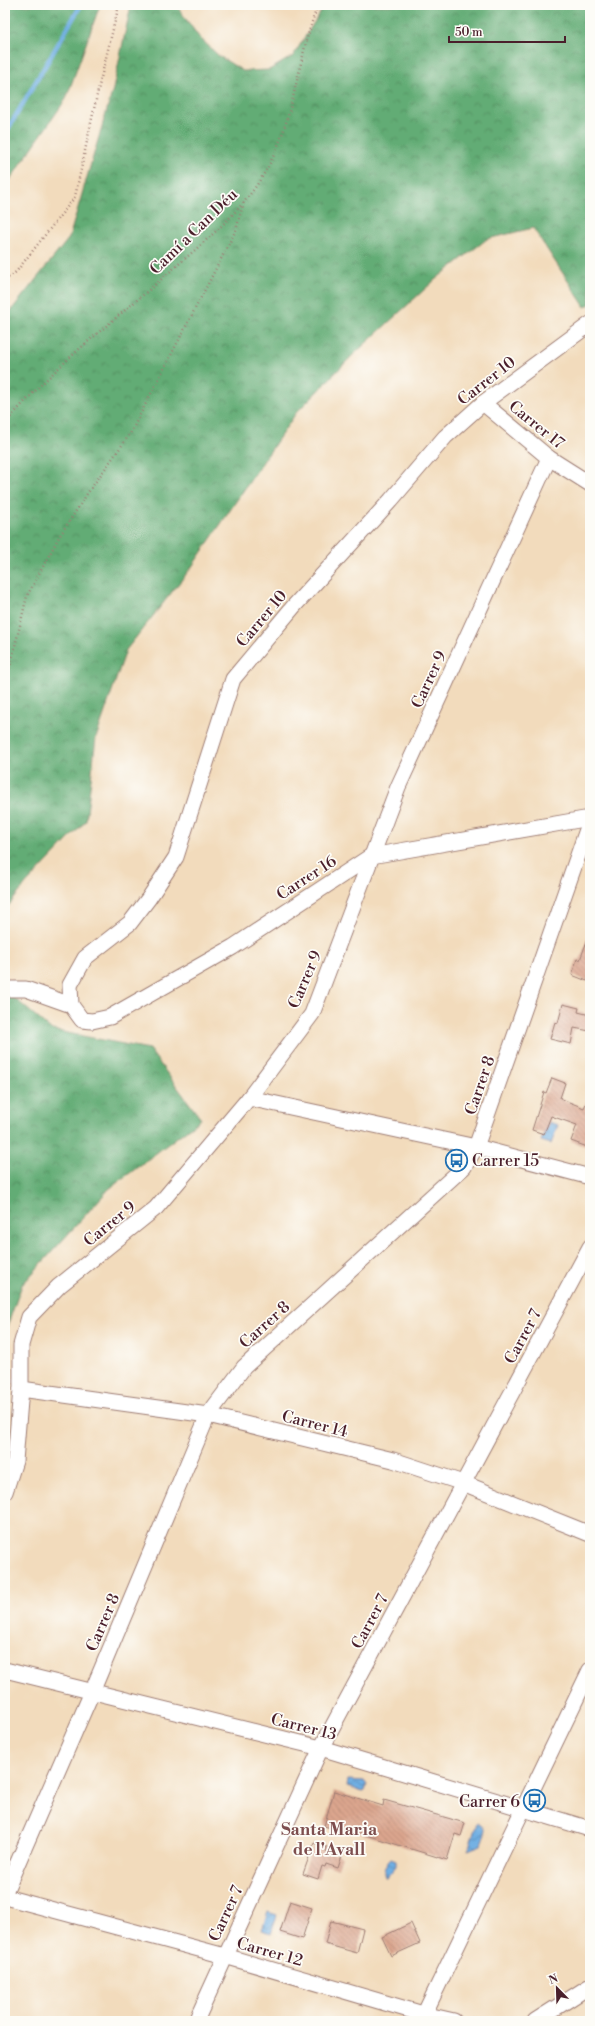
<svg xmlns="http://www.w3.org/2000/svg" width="595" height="2026" font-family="'Libre Bodoni',serif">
<defs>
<pattern id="forest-crowns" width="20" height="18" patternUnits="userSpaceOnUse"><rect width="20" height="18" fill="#62ac74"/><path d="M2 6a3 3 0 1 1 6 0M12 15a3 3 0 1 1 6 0" fill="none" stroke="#538b5f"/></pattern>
<pattern id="water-waves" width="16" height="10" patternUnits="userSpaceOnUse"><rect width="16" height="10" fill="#70afe3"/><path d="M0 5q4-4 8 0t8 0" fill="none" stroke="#5e8eb8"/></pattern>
<pattern id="building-back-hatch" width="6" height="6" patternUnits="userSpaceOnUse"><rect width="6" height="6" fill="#dba68e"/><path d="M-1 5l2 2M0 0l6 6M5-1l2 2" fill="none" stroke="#b48774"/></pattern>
</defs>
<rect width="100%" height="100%" fill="#fdfcf7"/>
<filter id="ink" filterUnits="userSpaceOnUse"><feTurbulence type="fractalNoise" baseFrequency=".025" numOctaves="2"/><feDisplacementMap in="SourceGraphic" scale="8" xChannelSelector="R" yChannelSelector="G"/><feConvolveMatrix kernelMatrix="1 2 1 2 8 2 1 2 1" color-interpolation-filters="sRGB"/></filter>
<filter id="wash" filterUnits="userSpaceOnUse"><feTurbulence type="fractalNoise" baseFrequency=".012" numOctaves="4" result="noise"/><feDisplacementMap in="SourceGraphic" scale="16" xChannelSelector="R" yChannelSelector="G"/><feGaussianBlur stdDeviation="0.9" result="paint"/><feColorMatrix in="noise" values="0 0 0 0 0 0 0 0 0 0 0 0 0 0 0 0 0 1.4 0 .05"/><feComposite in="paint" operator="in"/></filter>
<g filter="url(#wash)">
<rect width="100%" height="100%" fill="#f2dbbc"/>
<g fill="url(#forest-crowns)" stroke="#566650">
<path d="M 5,5 L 100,5 L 66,99 L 5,187 Z"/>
<path d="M 131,5 L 176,5 L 199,37 L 219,56 L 243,71 L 269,70 L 293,56 L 325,5 L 590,5 L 590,304 L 585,307 L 533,228 L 487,239 L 436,279 L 353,355 L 296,413 L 191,568 L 126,650 L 96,738 L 86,821 L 26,884 L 5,910 L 5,318 L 69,238 L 113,89 Z"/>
<path d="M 5,990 L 52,1030 L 149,1049 L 201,1119 L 109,1189 L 22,1285 L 5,1332 Z"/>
</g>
<g fill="url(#water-waves)" stroke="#5d6787">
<path d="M 549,1122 L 558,1125 L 551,1144 L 541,1141 Z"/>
<path d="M 348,1780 L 364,1781 L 367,1785 L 365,1791 L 363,1792 L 347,1787 Z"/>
<path d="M 477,1823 C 487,1827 486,1837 481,1845 L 468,1850 Z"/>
<path d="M 391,1858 L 396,1860 L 396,1866 L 386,1878 C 381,1873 386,1862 391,1858 Z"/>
<path d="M 268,1912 L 277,1915 L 271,1933 L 262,1930 Z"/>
</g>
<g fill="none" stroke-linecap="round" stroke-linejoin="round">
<path stroke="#70afe3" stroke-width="4.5" d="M 5,134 L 81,5"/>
</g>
<g id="blocks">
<g fill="url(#building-back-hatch)">
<path d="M 588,938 L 590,939 L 590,973 L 587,981 L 572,975 L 577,959 L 580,960 Z"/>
<path d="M 563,1004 L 579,1008 L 578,1012 L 590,1015 L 590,1031 L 574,1028 L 571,1044 L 550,1039 L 555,1022 L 558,1023 Z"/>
<path d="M 552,1078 L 565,1083 L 560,1098 L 569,1102 L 584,1108 L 590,1094 L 590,1148 L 571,1141 L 577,1125 L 551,1116 L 544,1134 L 532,1130 L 544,1092 L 546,1093 Z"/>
<path d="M 334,1791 L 383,1806 L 384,1800 L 465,1823 L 461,1836 L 455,1834 L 447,1860 L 353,1831 L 352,1834 L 324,1826 Z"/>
<path d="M 314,1843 L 327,1847 L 326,1851 L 342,1856 L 338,1868 L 326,1864 L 325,1867 L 322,1866 L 318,1879 L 303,1874 Z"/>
<path d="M 290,1901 L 312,1908 L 302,1939 L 280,1932 Z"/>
<path d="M 331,1921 L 363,1929 L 357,1953 L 325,1944 Z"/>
<path d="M 411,1923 L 420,1943 L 391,1956 L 382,1937 Z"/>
</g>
</g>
</g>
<g filter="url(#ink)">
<use href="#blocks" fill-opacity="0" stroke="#9e7d74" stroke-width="1"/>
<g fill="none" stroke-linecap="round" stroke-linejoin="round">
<defs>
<g id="street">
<path d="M 483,403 L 549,458 L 590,484"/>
<path d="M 5,989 L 26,989 L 71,1005"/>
<path d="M 71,1005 L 70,985 L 85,958 L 130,923 L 149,898 L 176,857 L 233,679 L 294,606 L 391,500 L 445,437 L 483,403 L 590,324"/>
<path d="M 71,1005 L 82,1020 L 92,1021 L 110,1017 L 233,947 L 371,856 L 590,818"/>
<path d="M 249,1098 L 476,1147 L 590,1177"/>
<path d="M 21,1389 L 208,1415 L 393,1460 L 463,1483 L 590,1534"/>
<path d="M 5,1492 L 15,1461 L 21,1389 L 21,1345 L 29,1317 L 59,1286 L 156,1208 L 249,1098 L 312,1014 L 398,787 L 549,458"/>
<path d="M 5,1670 L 321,1748 L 590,1829"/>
<path d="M 5,1892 L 92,1692 L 208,1415 L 244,1367 L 464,1167 L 476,1147 L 590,821"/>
<path d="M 5,1897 L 225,1956 L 423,2014 L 454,2021"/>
<path d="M 196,2021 L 321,1748 L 590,1247"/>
<path d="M 421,2021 L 590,1670"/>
<path d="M 535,2021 L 590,1986"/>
</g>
</defs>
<use href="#street" stroke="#9e7d74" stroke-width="17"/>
<g stroke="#9e7d74" stroke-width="2.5" stroke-dasharray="1 3" stroke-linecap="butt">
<path d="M 5,280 L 16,272 L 75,197 L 99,86 L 119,5"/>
<path d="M 5,423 C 17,410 30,396 42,384 C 81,345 124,312 165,276 C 199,246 238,216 262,177 C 295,125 296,61 318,5"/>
<path d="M 5,688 L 27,596 L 59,537 L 89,491 L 130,434 L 236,230 L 244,201"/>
</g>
<use href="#street" stroke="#fff" stroke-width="15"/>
</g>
</g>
<defs>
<symbol id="bus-ring" viewBox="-11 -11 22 22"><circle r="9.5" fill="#fdfcf7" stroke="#1f6fb2" stroke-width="1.5"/><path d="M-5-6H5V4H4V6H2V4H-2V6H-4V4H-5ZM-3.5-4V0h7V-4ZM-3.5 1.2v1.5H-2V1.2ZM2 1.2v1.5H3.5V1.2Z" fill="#1f6fb2"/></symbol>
</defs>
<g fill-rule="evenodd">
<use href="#bus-ring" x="444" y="1148" width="25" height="25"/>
<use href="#bus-ring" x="522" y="1788" width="25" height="25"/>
</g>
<g text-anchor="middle" stroke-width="3.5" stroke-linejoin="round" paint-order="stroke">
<g font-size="16" fill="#4a1f2b" stroke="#fdfcf7">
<text transform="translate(193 231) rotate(-44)" y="6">Camí a Can Déu</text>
<text transform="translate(486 380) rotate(-38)" y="6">Carrer 10</text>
<text transform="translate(537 424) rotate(39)" y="6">Carrer 17</text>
<text transform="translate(261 618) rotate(-50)" y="6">Carrer 10</text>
<text transform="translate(428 679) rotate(-65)" y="6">Carrer 9</text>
<text transform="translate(306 877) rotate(-33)" y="6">Carrer 16</text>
<text transform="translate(304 979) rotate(-67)" y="6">Carrer 9</text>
<text transform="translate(479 1085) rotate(-71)" y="6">Carrer 8</text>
<text transform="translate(109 1223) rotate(-39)" y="6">Carrer 9</text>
<text transform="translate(264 1324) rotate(-42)" y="6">Carrer 8</text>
<text transform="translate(522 1336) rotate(-62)" y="6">Carrer 7</text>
<text transform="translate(315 1423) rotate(14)" y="6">Carrer 14</text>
<text transform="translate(369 1621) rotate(-62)" y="6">Carrer 7</text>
<text transform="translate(102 1622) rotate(-67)" y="6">Carrer 8</text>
<text transform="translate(304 1726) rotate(14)" y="6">Carrer 13</text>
<text transform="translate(225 1913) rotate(-65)" y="6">Carrer 7</text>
<text transform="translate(270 1951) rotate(16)" y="6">Carrer 12</text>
</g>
<g font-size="16" fill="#4a1f2b" stroke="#fdfcf7" text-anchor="start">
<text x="472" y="1166">Carrer 15</text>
<text x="520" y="1807" text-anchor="end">Carrer 6</text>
</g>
<g font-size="17" font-weight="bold" fill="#7d4e4e" stroke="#fdfcf7">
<text x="329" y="1835">Santa Maria<tspan x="329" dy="20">de l'Avall</tspan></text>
</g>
</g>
<rect width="595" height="2026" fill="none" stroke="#fdfcf7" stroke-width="20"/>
<g transform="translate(557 1988) rotate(337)" stroke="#fdfcf7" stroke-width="3" paint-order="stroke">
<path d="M0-3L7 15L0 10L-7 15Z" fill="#4a1f2b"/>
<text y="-6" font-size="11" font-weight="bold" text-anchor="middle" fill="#4a1f2b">N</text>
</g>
<path d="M449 36v6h116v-6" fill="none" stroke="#4a1f2b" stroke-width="2"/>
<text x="455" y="36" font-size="12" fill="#4a1f2b" stroke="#fdfcf7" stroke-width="3" paint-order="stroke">50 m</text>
</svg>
